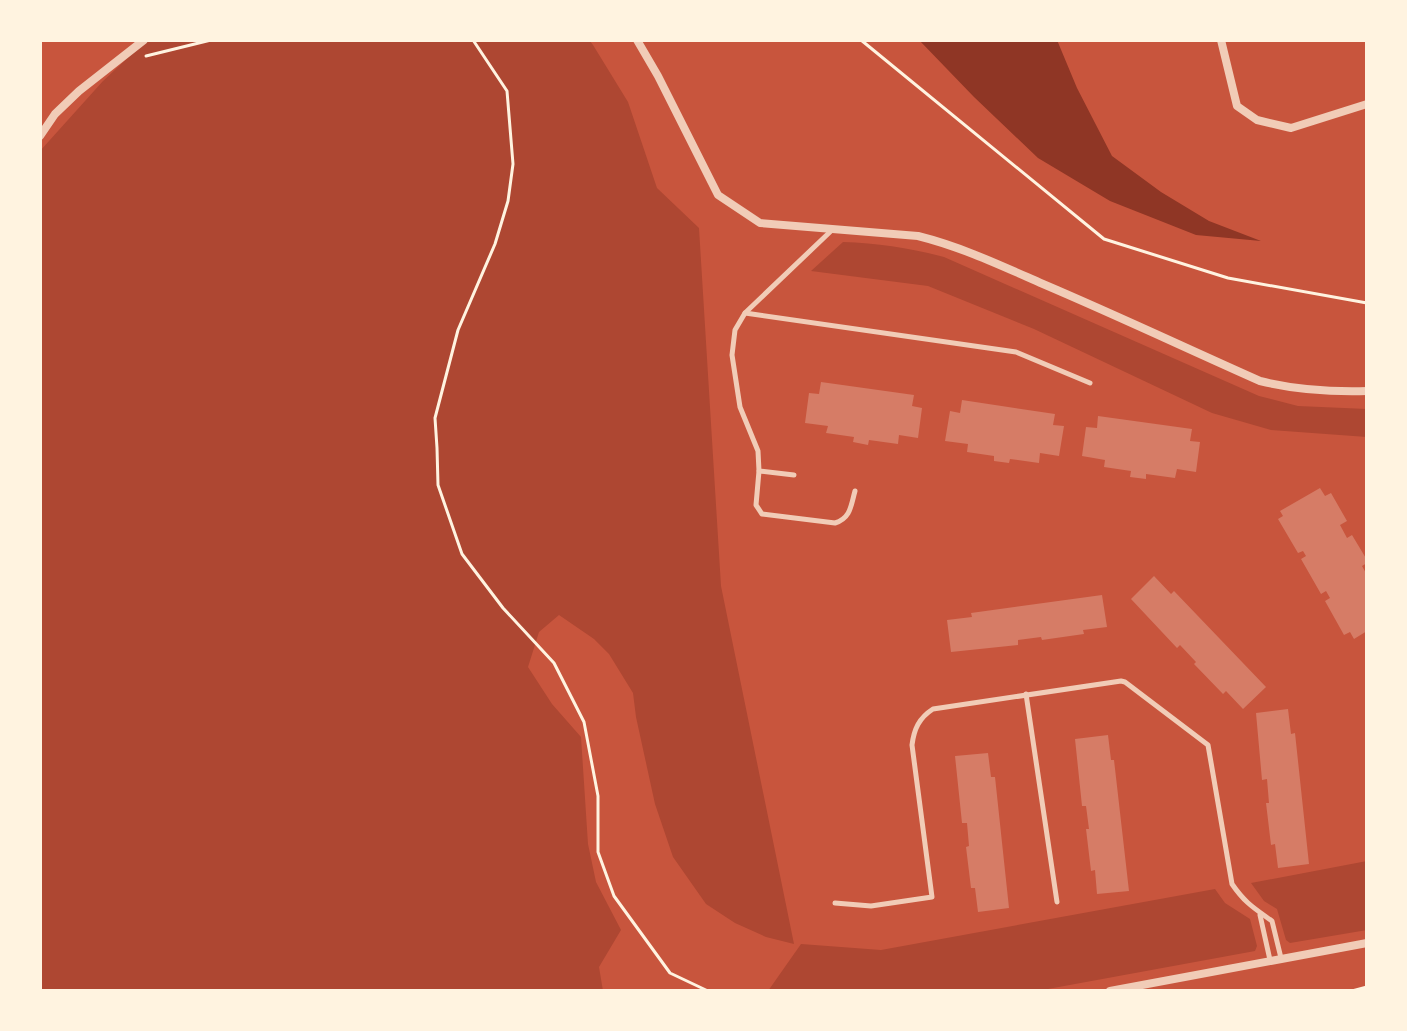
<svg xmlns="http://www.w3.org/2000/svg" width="1407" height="1031" font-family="Manrope,sans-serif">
<rect width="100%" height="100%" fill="#c8553d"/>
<g fill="#ae4732">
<path d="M 147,40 L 589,40 L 593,45 L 628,102 L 657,188 L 699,228 L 721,586 L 794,944 L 766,937 L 735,923 L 706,904 L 673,857 L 655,804 L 636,717 L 633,693 L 609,654 L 594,639 L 559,615 L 539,632 L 528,667 L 552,704 L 581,737 L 588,844 L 596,882 L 621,930 L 599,967 L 603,991 L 40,991 L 40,151 L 103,81 Z"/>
<path d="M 843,242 C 878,243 910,248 944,257 L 1259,396 L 1298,406 L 1367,409 L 1367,437 L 1271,430 L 1212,413 L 1034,329 L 928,286 L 811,271 Z"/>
<path d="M 1367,861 L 1367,930 L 1290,943 L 1286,940 L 1277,909 L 1264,901 L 1251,883 Z"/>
<path d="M 1215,889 L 1225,903 L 1250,919 L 1257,946 L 1255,951 L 1037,991 L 768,991 L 801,944 L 881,950 Z"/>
</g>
<path fill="#8f3625" d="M 919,40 L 1057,40 L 1077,88 L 1112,156 L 1161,192 L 1209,221 L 1261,241 L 1196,235 L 1110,201 L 1038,158 L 974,97 Z"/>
<g fill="#d67c66">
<path d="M 821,382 L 914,395 L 912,406 L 922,408 L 918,438 L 899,435 L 898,444 L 869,440 L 868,445 L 853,442 L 854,437 L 826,433 L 828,426 L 805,423 L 809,393 L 819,394 Z"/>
<path d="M 962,400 L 1055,414 L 1053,425 L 1064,426 L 1059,456 L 1040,453 L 1039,463 L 1010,459 L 1009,463 L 994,461 L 994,456 L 967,452 L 968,444 L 945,441 L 950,411 L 960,413 Z"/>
<path d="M 1098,416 L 1192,429 L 1190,441 L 1200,442 L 1196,472 L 1177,469 L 1175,478 L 1146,474 L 1146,479 L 1130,477 L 1131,471 L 1104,467 L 1105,460 L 1082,456 L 1086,427 L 1097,428 Z"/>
<path d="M 1320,488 L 1325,496 L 1331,493 L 1347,521 L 1340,525 L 1347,538 L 1352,535 L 1367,560 L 1367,563 L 1362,566 L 1367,575 L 1367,631 L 1354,639 L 1350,632 L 1344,635 L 1325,601 L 1330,598 L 1326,591 L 1321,594 L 1301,559 L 1306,556 L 1303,551 L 1298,553 L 1278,519 L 1283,516 L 1280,511 Z"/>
<path d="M 1154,576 L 1171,594 L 1174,591 L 1266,687 L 1243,709 L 1226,691 L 1223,694 L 1194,664 L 1196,662 L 1180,645 L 1177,648 L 1131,599 Z"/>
<path d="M 1102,595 L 1107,627 L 1083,630 L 1084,634 L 1042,640 L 1041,637 L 1018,640 L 1018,645 L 951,652 L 947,620 L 972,617 L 971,613 Z"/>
<path d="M 1288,709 L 1291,734 L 1295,733 L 1309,864 L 1278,868 L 1275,844 L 1271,845 L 1266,803 L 1269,803 L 1267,779 L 1262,780 L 1256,713 Z"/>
<path d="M 1108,735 L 1111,760 L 1114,760 L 1129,891 L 1097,894 L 1095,870 L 1091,871 L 1086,829 L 1089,829 L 1086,806 L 1082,806 L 1075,739 Z"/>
<path d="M 988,753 L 991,777 L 995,777 L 1009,908 L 978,912 L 975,888 L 971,888 L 966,847 L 969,846 L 967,823 L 962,823 L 955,756 Z"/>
</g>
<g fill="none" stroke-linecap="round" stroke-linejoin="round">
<g stroke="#fff3e0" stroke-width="3">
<path d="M 473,40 L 507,91 L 513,164 L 508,201 L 495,244 L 458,330 L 435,418 L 437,448 L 438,485 L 462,554 L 503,608 L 554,663 L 584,722 L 598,796 L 598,852 L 614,896 L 670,973 L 708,991"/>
<path d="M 861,40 L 1104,239 L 1228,278 L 1367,303"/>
<path d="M 146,56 L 211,40"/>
<path d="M 1352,991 L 1367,987"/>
</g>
<g stroke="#f1ccb7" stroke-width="5">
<path d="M 745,313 L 1016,352 L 1090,383"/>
<path d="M 759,471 L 756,505 L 762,514 L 835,523 C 851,518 851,505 855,491"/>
<path d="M 794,475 L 759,471 L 758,451 L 740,407 L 732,355 L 735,330 L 745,313 L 832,230"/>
<path d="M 1026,694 L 1057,902"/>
<path d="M 835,903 L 871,906 L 932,897 L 912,745 C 914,729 919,718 933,709 L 1121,681 L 1125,682 L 1208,745 L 1232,884 C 1245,903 1254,908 1272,921 L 1281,958"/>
<path d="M 1260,915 L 1270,960"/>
</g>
<g stroke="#f1ccb7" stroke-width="8">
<path d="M 637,40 L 658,76 L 718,195 L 760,223 L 918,236 C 962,247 1002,266 1043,284 C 1116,315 1188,349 1260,381 C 1296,390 1331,392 1367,391"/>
<path d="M 1221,40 L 1237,106 L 1257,120 L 1291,128 L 1367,104"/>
<path d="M 40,136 L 55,114 L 79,91 L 144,40"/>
<path d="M 1110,991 L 1367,943"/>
</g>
</g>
<rect width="1407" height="1031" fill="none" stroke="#fff3e0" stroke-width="84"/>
</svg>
